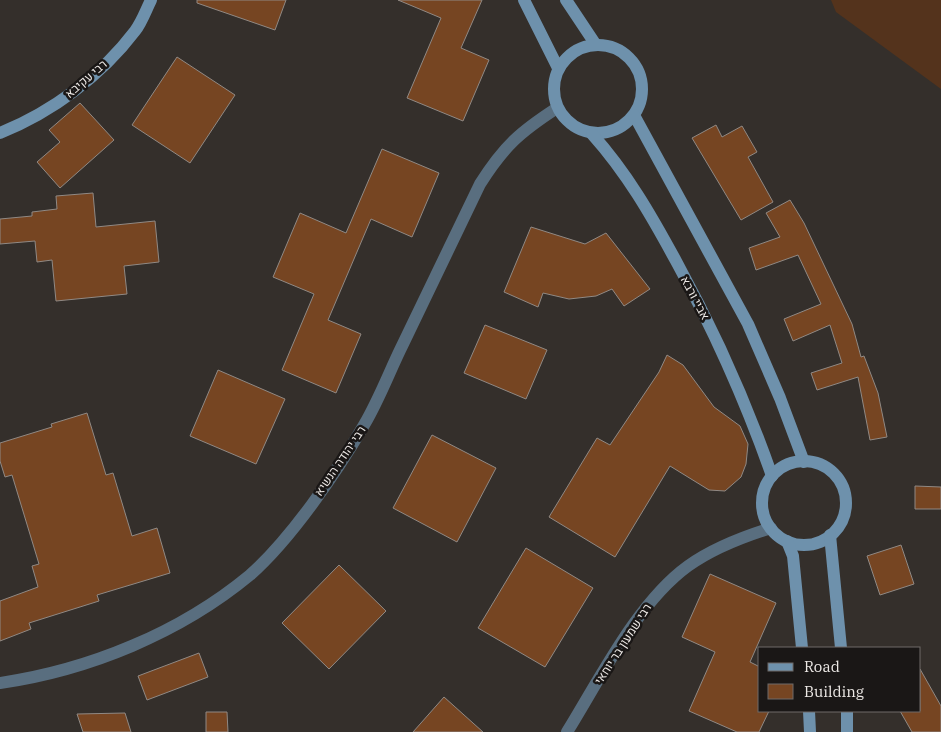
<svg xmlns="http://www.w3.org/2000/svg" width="941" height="732" font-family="'IBM Plex Serif',Heebo,serif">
<rect width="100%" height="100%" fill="#342f2b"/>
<path fill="#54331c" d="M 831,0 L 941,0 L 941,89 L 836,12 Z"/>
<g fill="#764522" stroke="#908984">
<path d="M 197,0 L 286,0 L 275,30 L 197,3 Z"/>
<path d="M 398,0 L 482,0 L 461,48 L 489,60 L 463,121 L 407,98 L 441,18 Z"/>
<path d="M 177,57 L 235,95 L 190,163 L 132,125 Z"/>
<path d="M 80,103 L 114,140 L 60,188 L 37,162 L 60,142 L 49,130 Z"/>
<path d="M 716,125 L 722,137 L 742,126 L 757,152 L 748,157 L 773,202 L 741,220 L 692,138 Z"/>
<path d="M 382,149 L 439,173 L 412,237 L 371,219 L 328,320 L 361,334 L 336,393 L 282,370 L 314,294 L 273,277 L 300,213 L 346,233 Z"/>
<path d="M 93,193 L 96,227 L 155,221 L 159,262 L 124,266 L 127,294 L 56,301 L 52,260 L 37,262 L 35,241 L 0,244 L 0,219 L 32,216 L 32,212 L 57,209 L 56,196 Z"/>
<path d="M 790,200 L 804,223 L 852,324 L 861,357 L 864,356 L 878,393 L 887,437 L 870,440 L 858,377 L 817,390 L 811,373 L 842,363 L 830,325 L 793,341 L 784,319 L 821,304 L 798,255 L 756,270 L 749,248 L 780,237 L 766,213 Z"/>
<path d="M 531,227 L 585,244 L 606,233 L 650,289 L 624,306 L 612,289 L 596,296 L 569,299 L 543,293 L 538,307 L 504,292 Z"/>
<path d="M 485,325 L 547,350 L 526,399 L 464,373 Z"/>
<path d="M 667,355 L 683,365 L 714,407 L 740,426 L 748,444 L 746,464 L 741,477 L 725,491 L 709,490 L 670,466 L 615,557 L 549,517 L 597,438 L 610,445 L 659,372 Z"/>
<path d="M 218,370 L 285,399 L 256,464 L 190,436 Z"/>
<path d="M 87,413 L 106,475 L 113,473 L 132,536 L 157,528 L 170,573 L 97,595 L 99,601 L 29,623 L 31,629 L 0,641 L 0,601 L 38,587 L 32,566 L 39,564 L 12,475 L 5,477 L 0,461 L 0,443 L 52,427 L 51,424 Z"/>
<path d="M 432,435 L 496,468 L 457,542 L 393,508 Z"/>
<path d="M 915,486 L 941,487 L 941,509 L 915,509 Z"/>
<path d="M 901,545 L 914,584 L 880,595 L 867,556 Z"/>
<path d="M 526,548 L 593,588 L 545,667 L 478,628 Z"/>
<path d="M 339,565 L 386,611 L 329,669 L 282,623 Z"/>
<path d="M 710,574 L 776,603 L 750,662 L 760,667 L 760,711 L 769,711 L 759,732 L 737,732 L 689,711 L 715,652 L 682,637 Z"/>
<path d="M 199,653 L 208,677 L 147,700 L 138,676 Z"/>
<path d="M 920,669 L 941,706 L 941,732 L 912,732 L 900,711 L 920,711 Z"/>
<path d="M 444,697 L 483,732 L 413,732 Z"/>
<path d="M 206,712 L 227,712 L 228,732 L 206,732 Z"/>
<path d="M 125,713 L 131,732 L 83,732 L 77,714 Z"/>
</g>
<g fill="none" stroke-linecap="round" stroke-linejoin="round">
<g stroke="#596e7f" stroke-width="12">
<path d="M 0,683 C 89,670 180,633 250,575 C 290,540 337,472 364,425 C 379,400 390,370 403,344 C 429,290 455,237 480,184 C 504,146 520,132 557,108"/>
<path d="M 567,732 C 600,679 637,603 688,566 C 713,548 742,537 771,528"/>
</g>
<g stroke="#6e91ac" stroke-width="12">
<path d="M 524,0 L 558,68"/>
<path d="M 566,0 L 596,45"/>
<circle cx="598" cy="89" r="44"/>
<path d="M 634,115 L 748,324 L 780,398 L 804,462"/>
<path d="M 0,133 C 52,112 101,76 135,31 C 142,22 146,10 151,0"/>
<path d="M 592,134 C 627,173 651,215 676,261 C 715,332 745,399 772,476"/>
<circle cx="804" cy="503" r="42"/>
<path d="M 830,535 L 841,648"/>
<path d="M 787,541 L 793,556 L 802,648"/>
<path d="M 809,711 L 810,732"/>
<path d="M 847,711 L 847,732"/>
</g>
</g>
<g text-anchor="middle" stroke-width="5" stroke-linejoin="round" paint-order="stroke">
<g font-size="12" fill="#ede9e6" stroke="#1a1716">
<text transform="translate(86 79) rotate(-41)" y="4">רבי עקיבא</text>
<text transform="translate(695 298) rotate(62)" y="4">אביי ורבא</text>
<text transform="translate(340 461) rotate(-56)" y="4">רבי יהודה הנשיא</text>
<text transform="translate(623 644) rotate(-57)" y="4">רבי שמעון בר יוחאי</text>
</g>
</g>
<rect x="758" y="647" width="162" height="65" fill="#1a1716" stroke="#6e6b69"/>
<rect x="768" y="663" width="25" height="8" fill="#6e91ac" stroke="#6e6b69"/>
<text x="804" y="672" font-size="15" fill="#ede9e6">Road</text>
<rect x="768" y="684" width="25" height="15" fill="#764522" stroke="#6e6b69"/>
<text x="804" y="697" font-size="15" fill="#ede9e6">Building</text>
</svg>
